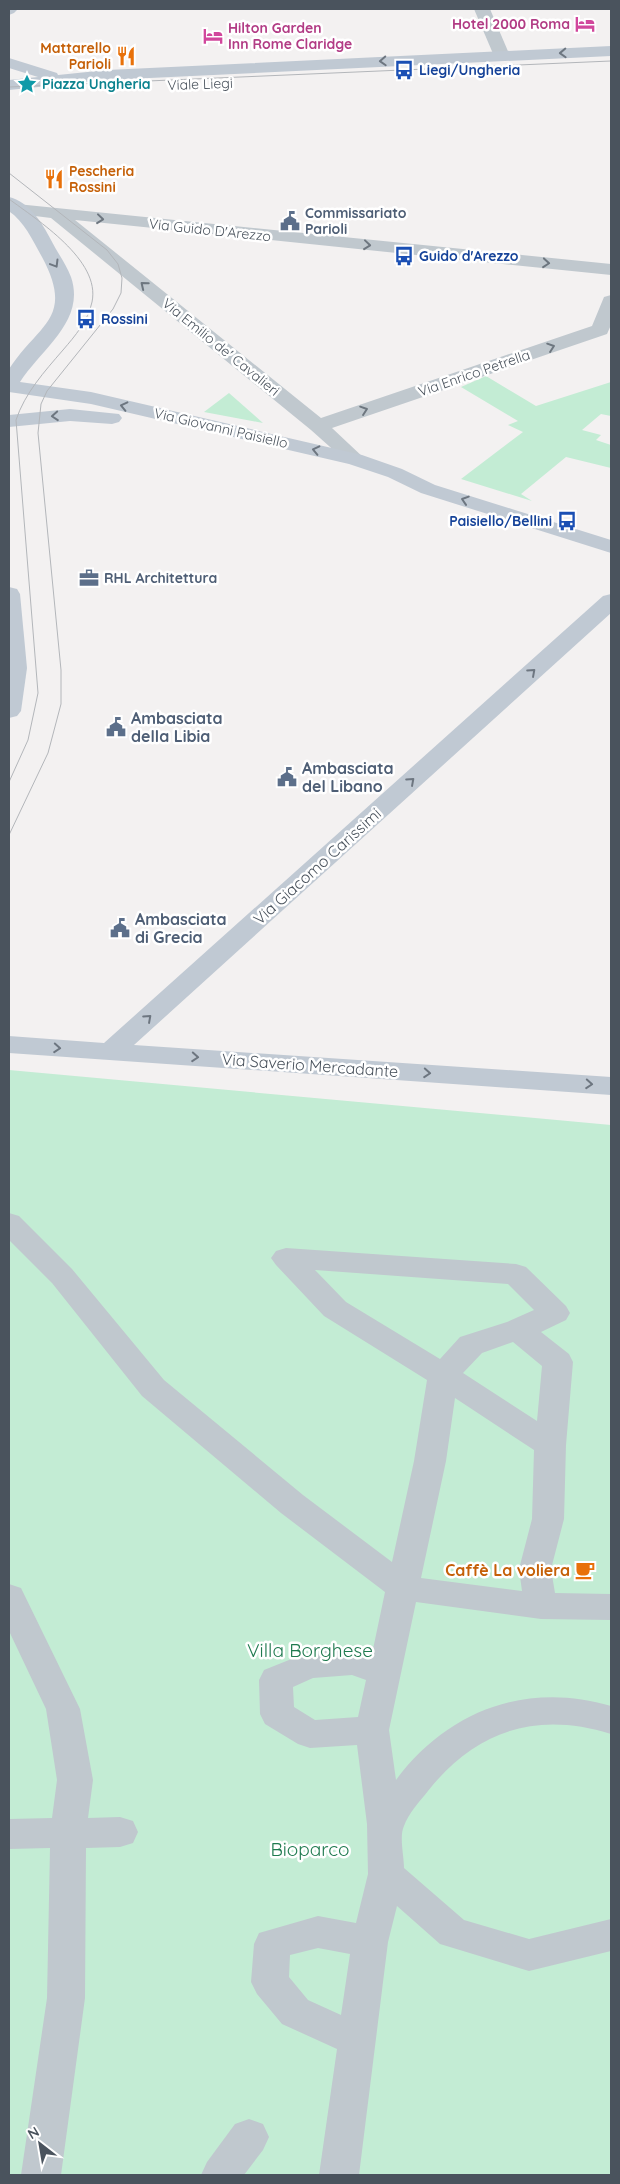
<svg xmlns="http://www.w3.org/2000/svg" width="620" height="2184" font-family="Quicksand,sans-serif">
<rect width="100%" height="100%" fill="#f3f1f1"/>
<g fill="#c3ecd4">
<path d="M 486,376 L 536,406 L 611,382 L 611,416 L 601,414 L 582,430 L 601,435 L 596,440 L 611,445 L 611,468 L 566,457 L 521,494 L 532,501 L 461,479 L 523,432 L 508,425 L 518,421 L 461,387 Z"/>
<path d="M 229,393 L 263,423 L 204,412 Z"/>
<path d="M 9,1070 L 611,1125 L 611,2175 L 9,2175 Z"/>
</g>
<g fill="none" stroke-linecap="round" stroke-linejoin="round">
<g fill="#c0c8ce" fill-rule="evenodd">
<path d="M 474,9 L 490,9 L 510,56 L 508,59 L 496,59 L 494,56 Z"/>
<path d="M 17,204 L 611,264 L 611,275 L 75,220 L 321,418 L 592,326 L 604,297 L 611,295 L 611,325 L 607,334 L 332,428 L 365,459 L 362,463 L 355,465 L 348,463 L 311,430 L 51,218 L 11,213 L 9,208 Z"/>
<path d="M 9,1213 L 19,1216 L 72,1269 L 164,1380 L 303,1495 L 392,1562 L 414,1461 L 427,1380 L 324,1316 L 276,1265 L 271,1258 L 276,1251 L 286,1248 L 516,1264 L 526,1267 L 566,1306 L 570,1313 L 566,1320 L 541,1332 L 569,1354 L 573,1362 L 566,1445 L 564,1519 L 551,1569 L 555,1593 L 611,1594 L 611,1620 L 541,1619 L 416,1602 L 389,1730 L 396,1780 C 448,1710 528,1681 611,1706 L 611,1734 C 537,1711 476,1730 428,1791 C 420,1801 408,1814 404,1826 C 399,1836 404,1856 404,1868 L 464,1920 L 529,1939 L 611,1919 L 611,1951 L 529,1971 L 440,1944 L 397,1906 L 388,1942 L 359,2175 L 319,2175 L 337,2049 L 282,2024 L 257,1994 L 251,1982 L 254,1944 L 259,1933 L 318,1916 L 356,1923 L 368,1874 L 367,1824 L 357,1745 L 310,1748 L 298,1744 L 265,1724 L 260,1714 L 259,1680 L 264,1670 L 309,1652 L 354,1648 L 372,1654 L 385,1592 L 281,1513 L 142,1396 L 52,1283 L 9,1240 ZM 315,1270 L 508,1284 L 534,1310 L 507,1322 L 460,1337 L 440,1359 L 346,1302 ZM 513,1342 L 542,1366 L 537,1421 L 463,1373 L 482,1353 ZM 455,1398 L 534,1450 L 532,1519 L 519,1569 L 522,1591 L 421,1578 L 446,1461 ZM 352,1675 L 366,1680 L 358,1717 L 315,1720 L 294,1707 L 293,1687 L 313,1678 ZM 318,1948 L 350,1954 L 341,2015 L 308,2000 L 289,1977 L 290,1955 Z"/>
<path d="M 9,1584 L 21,1588 L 80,1709 L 93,1780 L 88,1818 L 120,1817 L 133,1821 L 138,1832 L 133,1843 L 120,1847 L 86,1848 L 85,1998 L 61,2175 L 21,2175 L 47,1998 L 50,1848 L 9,1849 L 9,1819 L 52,1818 L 57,1780 L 46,1709 L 9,1631 Z"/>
<path d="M 249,2119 L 263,2124 L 269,2137 L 263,2150 L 244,2175 L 201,2175 L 207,2162 L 235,2124 Z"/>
</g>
<g fill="#c0c9d3" fill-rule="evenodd">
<path d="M 9,9 L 18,9 L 14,13 L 9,15 Z"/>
<path d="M 611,46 L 611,56 L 107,80 L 9,90 L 9,80 L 38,77 L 9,68 L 9,58 L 57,73 L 58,75 L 107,70 Z"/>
<path d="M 9,197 C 29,202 42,222 51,240 C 57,252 66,264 71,277 C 86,321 41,349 20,382 L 91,392 L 362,455 L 402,469 L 435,485 L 611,540 L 611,553 L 421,493 L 388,477 L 349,464 L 91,404 L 9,392 L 9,369 C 39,323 75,319 42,257 C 32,239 25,223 9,211 Z"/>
<path d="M 70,409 L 119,414 L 122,418 L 119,422 L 112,424 L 70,421 L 9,427 L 9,415 Z"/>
<path d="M 9,587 L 17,589 L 20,594 L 27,668 L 21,711 L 17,716 L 9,718 Z"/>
<path d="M 611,594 L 611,613 L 134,1045 L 611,1077 L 611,1095 L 9,1053 L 9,1036 L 104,1043 L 603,596 Z"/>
</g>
<g stroke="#b3b6ba" stroke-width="1">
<path d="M 9,87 L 611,61"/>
<path d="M 9,173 L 107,250 L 118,264 L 122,278 L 121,293 L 113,309 L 47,391 L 41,404 L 38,433 L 61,670 L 61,704 L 48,753 L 9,835"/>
<path d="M 9,199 C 37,220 101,260 92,302 C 88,321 75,336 63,350 C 44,372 25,393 16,420 L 38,693 L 28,740 L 9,782"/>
</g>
</g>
<defs><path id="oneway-chevron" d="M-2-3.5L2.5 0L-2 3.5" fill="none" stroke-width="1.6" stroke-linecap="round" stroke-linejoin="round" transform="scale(1.25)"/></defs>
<g stroke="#6d7680">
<use href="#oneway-chevron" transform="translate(563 53) rotate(178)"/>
<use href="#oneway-chevron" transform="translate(383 61) rotate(177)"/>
<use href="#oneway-chevron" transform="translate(55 264) rotate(59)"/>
<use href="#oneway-chevron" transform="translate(124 406) rotate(-167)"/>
<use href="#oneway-chevron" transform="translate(55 416) rotate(176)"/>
<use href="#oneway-chevron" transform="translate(316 450) rotate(-167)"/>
<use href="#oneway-chevron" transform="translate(465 500) rotate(-162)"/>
<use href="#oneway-chevron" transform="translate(532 672) rotate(-42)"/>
<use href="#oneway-chevron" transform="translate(411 781) rotate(-42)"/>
<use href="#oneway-chevron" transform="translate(148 1018) rotate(-42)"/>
<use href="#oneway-chevron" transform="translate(57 1048) rotate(4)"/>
<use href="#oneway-chevron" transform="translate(195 1057) rotate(4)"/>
<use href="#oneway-chevron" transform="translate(427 1073) rotate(4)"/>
<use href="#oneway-chevron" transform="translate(589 1084) rotate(4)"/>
</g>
<g stroke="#6d767f">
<use href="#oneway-chevron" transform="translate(100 219) rotate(6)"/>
<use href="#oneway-chevron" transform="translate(367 245) rotate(6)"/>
<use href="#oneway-chevron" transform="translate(546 263) rotate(5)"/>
<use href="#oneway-chevron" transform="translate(144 285) rotate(-141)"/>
<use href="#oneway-chevron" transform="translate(551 347) rotate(-19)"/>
<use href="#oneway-chevron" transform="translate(364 410) rotate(-19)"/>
</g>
<defs>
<symbol id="hotel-bare" viewBox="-9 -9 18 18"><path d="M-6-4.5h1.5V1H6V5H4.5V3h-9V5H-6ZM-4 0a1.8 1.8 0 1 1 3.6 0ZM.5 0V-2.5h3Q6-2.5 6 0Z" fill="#d1479c" stroke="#fff" stroke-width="2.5" paint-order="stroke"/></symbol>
<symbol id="restaurant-bare" viewBox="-9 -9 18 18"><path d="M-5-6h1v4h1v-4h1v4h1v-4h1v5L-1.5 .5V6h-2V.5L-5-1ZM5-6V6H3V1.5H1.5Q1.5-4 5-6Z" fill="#e8710a" stroke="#fff" stroke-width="2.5" paint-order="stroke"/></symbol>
<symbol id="bus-bare" viewBox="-9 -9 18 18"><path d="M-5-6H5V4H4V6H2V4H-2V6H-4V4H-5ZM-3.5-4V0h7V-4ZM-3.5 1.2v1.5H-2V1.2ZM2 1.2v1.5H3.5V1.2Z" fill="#1a4fb4" stroke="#fff" stroke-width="2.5" paint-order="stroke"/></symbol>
<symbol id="sight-bare" viewBox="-9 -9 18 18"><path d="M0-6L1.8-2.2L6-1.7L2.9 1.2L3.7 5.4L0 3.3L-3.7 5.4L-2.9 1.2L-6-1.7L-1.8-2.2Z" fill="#0f9aa8" stroke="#fff" stroke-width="2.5" paint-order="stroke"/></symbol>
<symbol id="civic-bare" viewBox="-9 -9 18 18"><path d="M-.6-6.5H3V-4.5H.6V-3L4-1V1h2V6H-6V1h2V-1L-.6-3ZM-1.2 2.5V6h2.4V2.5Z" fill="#5c6f8a" stroke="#fff" stroke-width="2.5" paint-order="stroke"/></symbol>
<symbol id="office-bare" viewBox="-9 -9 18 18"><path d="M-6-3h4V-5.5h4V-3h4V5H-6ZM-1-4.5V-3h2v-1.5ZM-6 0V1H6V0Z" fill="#5c6f8a" stroke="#fff" stroke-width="2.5" paint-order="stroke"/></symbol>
<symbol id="cafe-bare" viewBox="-9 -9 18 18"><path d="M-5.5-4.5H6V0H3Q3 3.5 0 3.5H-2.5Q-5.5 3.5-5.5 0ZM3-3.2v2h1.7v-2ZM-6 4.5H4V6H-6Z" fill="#e8710a" stroke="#fff" stroke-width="2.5" paint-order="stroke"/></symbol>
</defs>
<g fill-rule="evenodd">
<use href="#hotel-bare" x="571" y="10" width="28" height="28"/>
<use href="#hotel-bare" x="199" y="22" width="28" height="28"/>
<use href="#restaurant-bare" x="112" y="42" width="28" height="28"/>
<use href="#bus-bare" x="390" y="56" width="28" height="28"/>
<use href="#sight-bare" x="13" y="70" width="28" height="28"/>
<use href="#restaurant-bare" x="40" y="165" width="28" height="28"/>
<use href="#civic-bare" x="276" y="207" width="28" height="28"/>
<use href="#bus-bare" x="390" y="242" width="28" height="28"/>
<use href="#bus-bare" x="72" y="305" width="28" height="28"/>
<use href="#bus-bare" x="553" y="507" width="28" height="28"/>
<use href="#office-bare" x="75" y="564" width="28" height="28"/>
<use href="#civic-bare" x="102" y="713" width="28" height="28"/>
<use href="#civic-bare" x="273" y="763" width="28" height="28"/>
<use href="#civic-bare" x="106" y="914" width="28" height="28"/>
<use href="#cafe-bare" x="571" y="1556" width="28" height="28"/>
</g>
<g text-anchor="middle" stroke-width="5" stroke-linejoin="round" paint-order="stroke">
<g font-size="14" font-weight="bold" fill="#b23c85" stroke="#fff" text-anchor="end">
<text x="570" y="29">Hotel 2000 Roma</text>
<text x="228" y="33" text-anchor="start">Hilton Garden<tspan x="228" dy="16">Inn Rome Claridge</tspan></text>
</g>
<g font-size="14" font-weight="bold" fill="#c56008" stroke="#fff" text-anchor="end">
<text x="111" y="53">Mattarello<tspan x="111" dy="16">Parioli</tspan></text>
<text x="69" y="176" text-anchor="start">Pescheria<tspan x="69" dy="16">Rossini</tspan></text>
</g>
<g font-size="14" font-weight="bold" fill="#164399" stroke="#fff" text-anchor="start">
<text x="419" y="75">Liegi/Ungheria</text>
<text x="419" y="261">Guido d'Arezzo</text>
<text x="101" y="324">Rossini</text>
<text x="552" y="526" text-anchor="end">Paisiello/Bellini</text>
</g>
<g font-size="14" font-weight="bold" fill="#0d838f" stroke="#fff" text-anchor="start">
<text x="42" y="89">Piazza Ungheria</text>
</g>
<g font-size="14" fill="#4a535d" stroke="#fff">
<text transform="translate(200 84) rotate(-2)" y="5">Viale Liegi</text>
<text transform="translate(210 230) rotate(6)" y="5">Via Guido D'Arezzo</text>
<text transform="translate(221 347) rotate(39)" y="5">Via Emilio de' Cavalieri</text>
<text transform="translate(474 373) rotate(-19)" y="5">Via Enrico Petrella</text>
<text transform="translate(221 428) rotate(13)" y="5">Via Giovanni Paisiello</text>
</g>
<g font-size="14" font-weight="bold" fill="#4e5e75" stroke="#fff" text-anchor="start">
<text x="305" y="218">Commissariato<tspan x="305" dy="16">Parioli</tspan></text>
<text x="104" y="583">RHL Architettura</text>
</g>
<g font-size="16" font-weight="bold" fill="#4e5e75" stroke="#fff" text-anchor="start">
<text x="131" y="724">Ambasciata<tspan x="131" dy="18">della Libia</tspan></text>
<text x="302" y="774">Ambasciata<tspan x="302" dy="18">del Libano</tspan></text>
<text x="135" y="925">Ambasciata<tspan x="135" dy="18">di Grecia</tspan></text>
</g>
<g font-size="16" fill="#4a535d" stroke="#fff">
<text transform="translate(317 866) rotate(-42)" y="6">Via Giacomo Carissimi</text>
<text transform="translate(310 1065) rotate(4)" y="6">Via Saverio Mercadante</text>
</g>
<g font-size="16" font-weight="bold" fill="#c56008" stroke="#fff" text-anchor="end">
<text x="570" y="1576">Caffè La voliera</text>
</g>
<g font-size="19" fill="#1f7a4f" stroke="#fff">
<text x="310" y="1657">Villa Borghese</text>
<text x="310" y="1856">Bioparco</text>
</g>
</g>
<rect width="620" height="2184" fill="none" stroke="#4a535d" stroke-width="20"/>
<g transform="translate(40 2144) rotate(329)" stroke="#ffffff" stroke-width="4" paint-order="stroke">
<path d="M0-4L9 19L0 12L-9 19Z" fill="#4a535d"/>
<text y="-8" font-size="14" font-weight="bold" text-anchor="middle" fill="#4a535d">N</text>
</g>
</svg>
